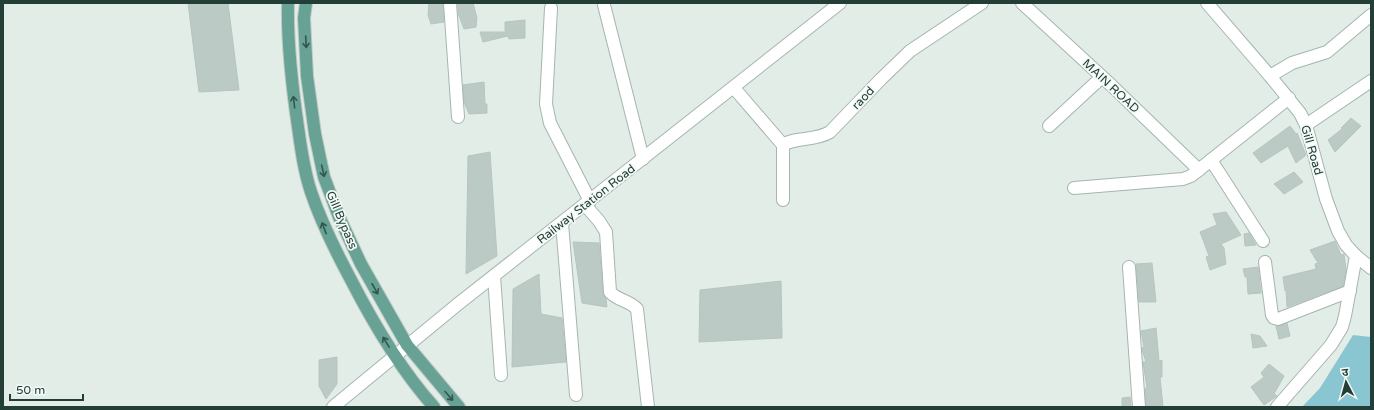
<svg xmlns="http://www.w3.org/2000/svg" width="1374" height="410" font-family="'Varela Round','Noto Sans Devanagari',sans-serif">
<rect width="100%" height="100%" fill="#e3ede8"/>
<path fill="#8ac6d2" d="M 1353,335 L 1371,337 L 1371,407 L 1302,407 L 1320,388 Z"/>
<g fill="#bbcac4" stroke="#b5c6bf">
<path d="M 188,3 L 228,3 L 239,90 L 199,92 Z"/>
<path d="M 429,3 L 443,3 L 444,22 L 431,24 L 428,15 Z"/>
<path d="M 458,3 L 473,3 L 477,18 L 476,27 L 464,29 L 458,13 Z"/>
<path d="M 525,20 L 525,38 L 509,39 L 508,36 L 483,42 L 480,32 L 505,32 L 505,22 Z"/>
<path d="M 484,82 L 485,104 L 487,104 L 487,113 L 469,114 L 464,102 L 463,85 Z"/>
<path d="M 1351,118 L 1361,126 L 1335,152 L 1328,140 L 1342,129 L 1341,128 Z"/>
<path d="M 1290,126 L 1296,134 L 1297,133 L 1306,155 L 1296,163 L 1288,146 L 1261,163 L 1253,153 Z"/>
<path d="M 490,152 L 497,256 L 466,274 L 468,156 Z"/>
<path d="M 1294,172 L 1303,182 L 1284,194 L 1274,184 Z"/>
<path d="M 1226,212 L 1241,235 L 1221,244 L 1224,248 L 1226,264 L 1210,270 L 1206,257 L 1209,256 L 1200,232 L 1217,225 L 1213,214 Z"/>
<path d="M 1249,233 L 1256,245 L 1245,246 L 1244,234 Z"/>
<path d="M 1335,241 L 1341,255 L 1344,254 L 1346,270 L 1343,286 L 1287,307 L 1286,290 L 1285,291 L 1283,277 L 1316,269 L 1315,264 L 1318,263 L 1310,250 Z"/>
<path d="M 573,242 L 599,243 L 603,292 L 606,299 L 607,307 L 582,303 Z"/>
<path d="M 1152,263 L 1156,302 L 1139,302 L 1136,264 Z"/>
<path d="M 1258,267 L 1261,293 L 1248,294 L 1247,277 L 1245,277 L 1243,269 Z"/>
<path d="M 539,274 L 541,314 L 562,318 L 566,362 L 512,367 L 513,289 Z"/>
<path d="M 781,281 L 782,338 L 699,342 L 700,290 Z"/>
<path d="M 1287,323 L 1290,336 L 1279,339 L 1276,326 Z"/>
<path d="M 1156,328 L 1159,361 L 1162,360 L 1162,377 L 1160,377 L 1163,407 L 1146,407 L 1145,389 L 1147,388 L 1143,362 L 1146,362 L 1142,350 L 1142,348 L 1144,347 L 1141,331 Z"/>
<path d="M 1251,334 L 1260,336 L 1267,346 L 1253,348 Z"/>
<path d="M 337,357 L 337,384 L 326,399 L 319,386 L 319,360 Z"/>
<path d="M 1269,364 L 1284,376 L 1274,394 L 1277,396 L 1264,405 L 1251,387 L 1264,377 L 1261,373 Z"/>
<path d="M 1130,397 L 1131,407 L 1122,407 L 1122,398 Z"/>
</g>
<g fill="none" stroke-linecap="round" stroke-linejoin="round">
<defs>
<g id="minor">
<path d="M 450,3 L 458,117"/>
<path d="M 1022,3 L 1111,85 L 1199,170"/>
<path d="M 1207,3 L 1270,76 L 1300,113 L 1306,125 L 1326,199 L 1338,231 L 1346,245 L 1356,256 L 1371,268"/>
<path d="M 604,5 L 643,159"/>
<path d="M 551,8 L 546,104 L 550,123 L 590,201"/>
<path d="M 1270,76 L 1292,63 L 1327,52 L 1371,15"/>
<path d="M 734,88 L 783,145"/>
<path d="M 1306,125 L 1371,81"/>
<path d="M 1049,126 L 1102,77"/>
<path d="M 1211,160 L 1263,241"/>
<path d="M 1074,188 L 1183,179 L 1191,176 L 1289,98"/>
<path d="M 783,200 L 783,145 C 794,137 816,141 830,132 L 881,79 L 910,51 L 982,3"/>
<path d="M 585,205 L 599,221 L 606,232 L 610,292 C 618,301 629,300 637,309 L 648,407"/>
<path d="M 562,223 L 576,395"/>
<path d="M 1265,262 L 1272,315 L 1274,318 L 1278,319 L 1350,291"/>
<path d="M 1129,267 L 1139,407"/>
<path d="M 494,276 L 501,375"/>
<path d="M 333,407 L 458,304 L 840,3"/>
<path d="M 1277,407 L 1331,345 L 1342,327 L 1345,316 L 1356,256"/>
</g>
<g id="major">
<path d="M 288,3 C 287,44 292,86 298,127 C 301,149 304,171 311,192 C 321,222 335,250 350,278 C 373,323 400,369 434,407"/>
<path d="M 306,3 L 304,18 L 307,76 L 315,134 L 324,177 L 339,217 L 361,264 L 407,345 L 459,407"/>
</g>
</defs>
<use href="#minor" stroke="#a5b5af" stroke-width="14"/>
<use href="#major" stroke="#c1c9c7" stroke-width="14"/>
<use href="#minor" stroke="#fff" stroke-width="12"/>
<use href="#major" stroke="#67a294" stroke-width="12"/>
</g>
<defs><path id="oneway-shaft" d="M-6 0H5M1.5-3L5.5 0L1.5 3" fill="none" stroke-width="1.6" stroke-linecap="round" stroke-linejoin="round"/></defs>
<g stroke="#33574e">
<use href="#oneway-shaft" transform="translate(306 42) rotate(87)"/>
<use href="#oneway-shaft" transform="translate(294 102) rotate(-96)"/>
<use href="#oneway-shaft" transform="translate(323 171) rotate(77)"/>
<use href="#oneway-shaft" transform="translate(324 228) rotate(-111)"/>
<use href="#oneway-shaft" transform="translate(375 289) rotate(61)"/>
<use href="#oneway-shaft" transform="translate(386 342) rotate(-122)"/>
<use href="#oneway-shaft" transform="translate(449 396) rotate(49)"/>
</g>
<g text-anchor="middle" stroke-width="3.5" stroke-linejoin="round" paint-order="stroke">
<g font-size="12" fill="#223e37" stroke="#f3f9f6">
<text transform="translate(1111 86) rotate(43)" y="4">MAIN ROAD</text>
<text transform="translate(863 98) rotate(-47)" y="4">raod</text>
<text transform="translate(1312 150) rotate(74)" y="4">Gill Road</text>
<text transform="translate(586 204) rotate(-38)" y="4">Railway Station Road</text>
<text transform="translate(342 220) rotate(67)" y="4">Gill Bypass</text>
</g>
</g>
<rect width="1374" height="410" fill="none" stroke="#223e37" stroke-width="8"/>
<g transform="translate(1346 382) rotate(354)" stroke="#f3f9f6" stroke-width="3" paint-order="stroke">
<path d="M0-3L7 15L0 10L-7 15Z" fill="#223e37"/>
<text y="-6" font-size="11" font-weight="bold" text-anchor="middle" fill="#223e37">उ</text>
</g>
<path d="M10 394v6h73v-6" fill="none" stroke="#223e37" stroke-width="2"/>
<text x="16" y="394" font-size="12" fill="#223e37" stroke="#f3f9f6" stroke-width="3" paint-order="stroke">50 m</text>
</svg>
